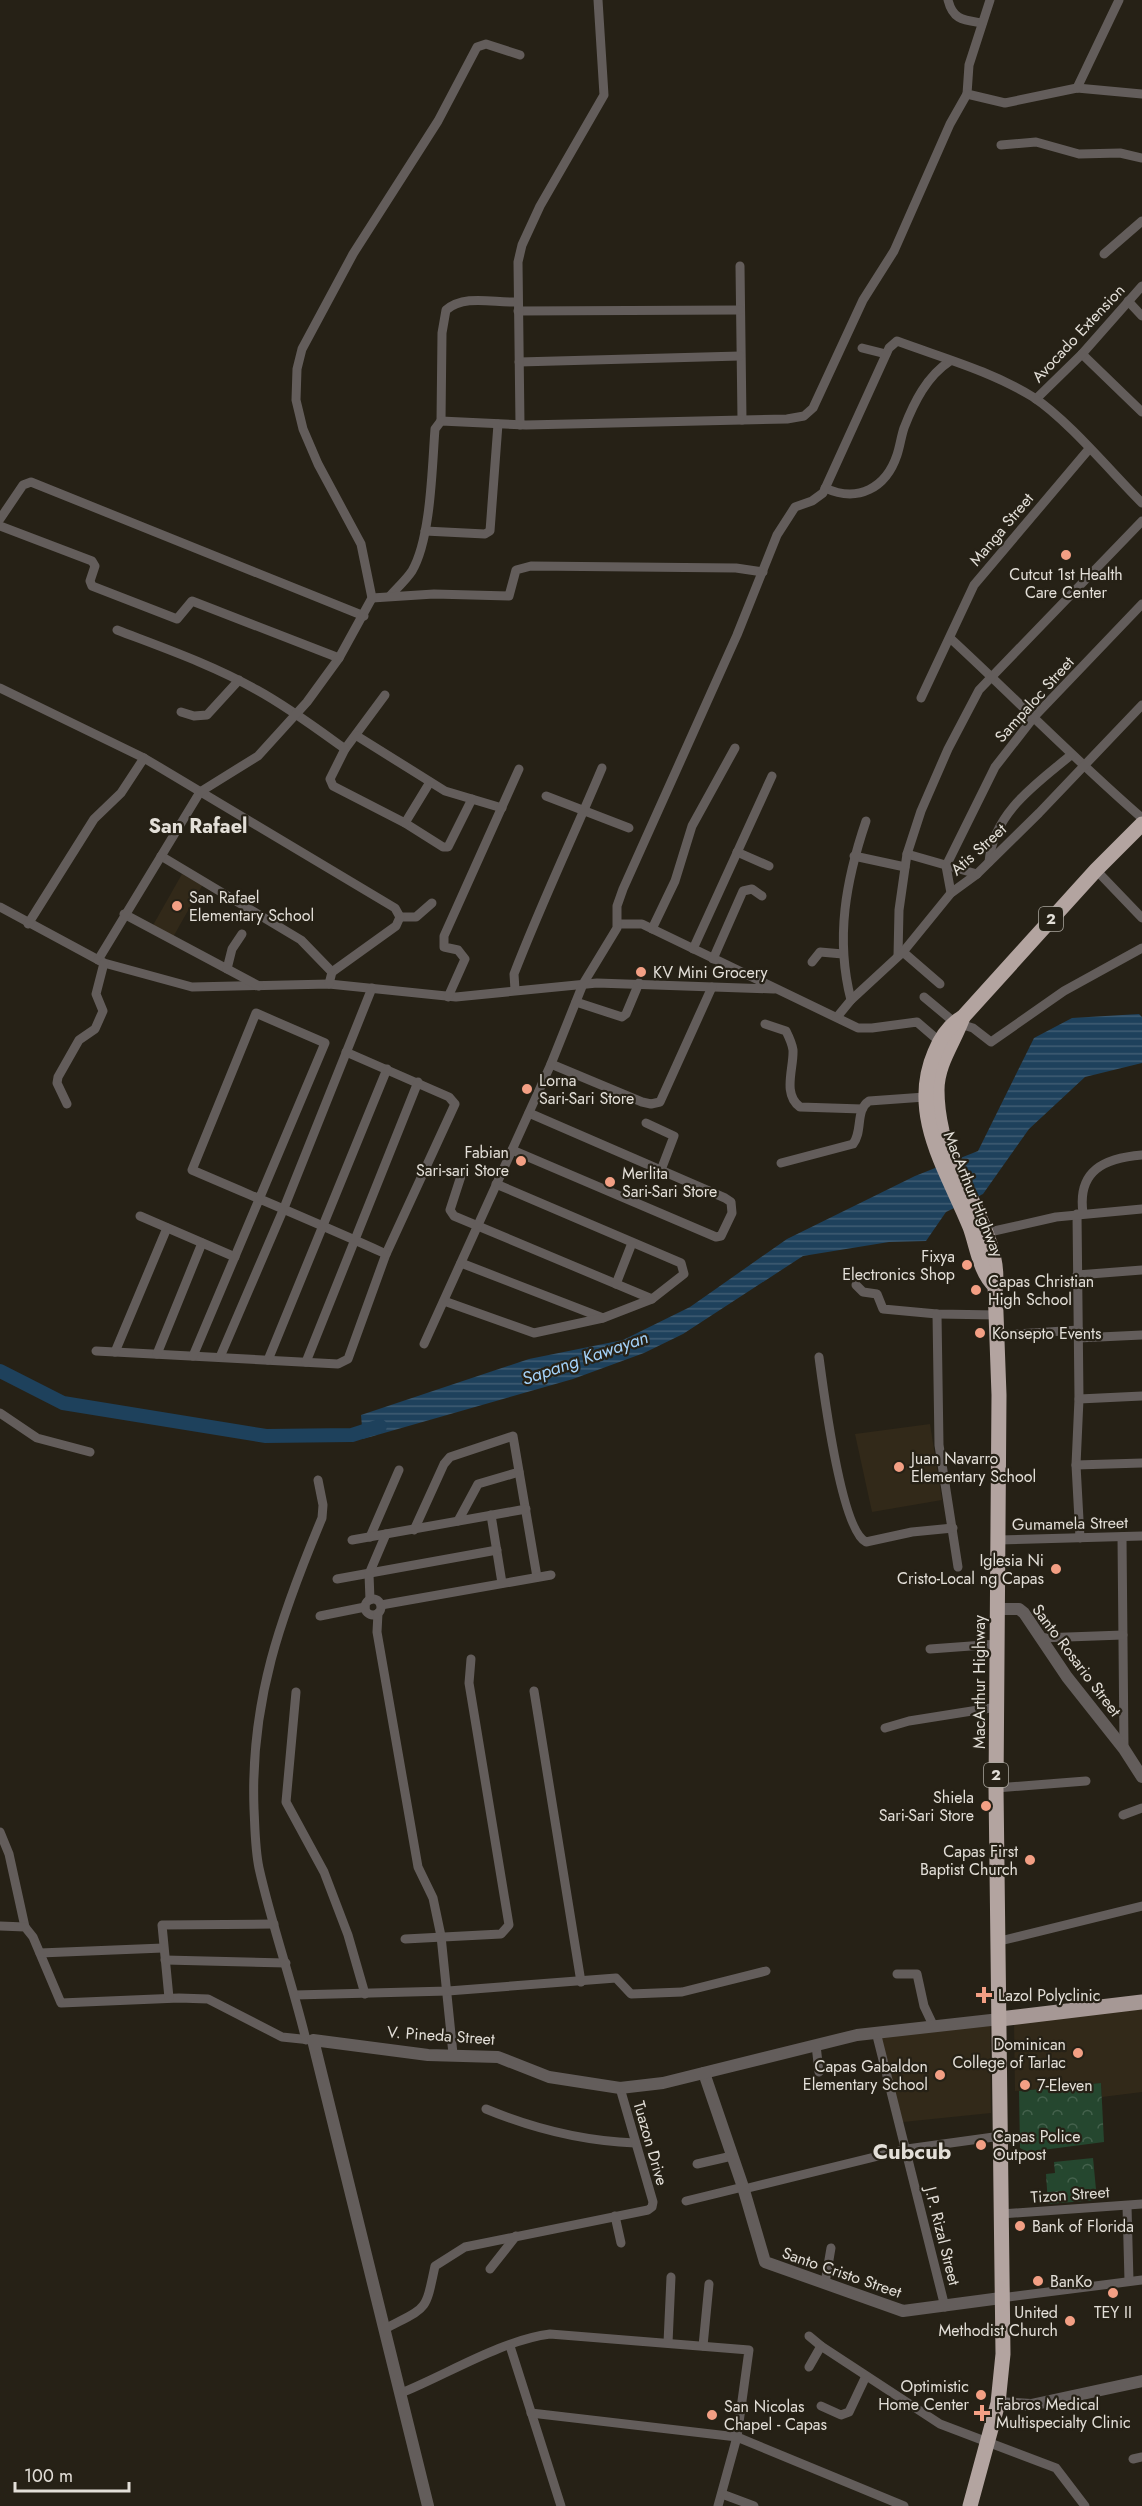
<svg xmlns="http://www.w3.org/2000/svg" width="1142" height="2506" font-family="Jost,sans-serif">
<defs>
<pattern id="park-crowns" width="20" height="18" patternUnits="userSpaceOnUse" patternTransform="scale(1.5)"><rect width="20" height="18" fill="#25472f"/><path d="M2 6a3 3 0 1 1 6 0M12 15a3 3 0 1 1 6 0" fill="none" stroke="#44614c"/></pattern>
<pattern id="water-rules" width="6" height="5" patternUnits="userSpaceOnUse" patternTransform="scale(1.5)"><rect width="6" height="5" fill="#1e415c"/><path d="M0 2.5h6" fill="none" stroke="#3f5c73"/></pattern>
</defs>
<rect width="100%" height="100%" fill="#262116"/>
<g fill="#322919">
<path d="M 182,874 L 203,884 L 172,939 L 152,927 Z"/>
<path d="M 930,1424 L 942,1500 L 872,1512 L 855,1434 Z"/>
<path d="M 1142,2009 L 1142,2092 L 1102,2097 L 1101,2083 L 1015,2091 L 1014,2023 Z"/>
<path d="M 990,2026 L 991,2113 L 903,2122 L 879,2037 Z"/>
</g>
<g fill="url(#park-crowns)">
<path d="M 1101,2083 L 1104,2142 L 1027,2152 L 1020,2148 L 1019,2091 Z"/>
<path d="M 1093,2158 L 1097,2200 L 1048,2204 L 1046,2174 L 1055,2173 L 1054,2162 Z"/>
</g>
<path fill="url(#water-rules)" d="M 1139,1014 L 1142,1017 L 1142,1063 L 1085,1077 L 1029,1129 L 983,1194 L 946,1212 L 926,1241 L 889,1242 L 803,1256 L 683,1334 L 644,1353 L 573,1379 L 363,1439 L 361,1415 L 529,1359 L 623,1340 L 690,1307 L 787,1239 L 915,1176 L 978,1151 L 1034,1038 L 1072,1018 Z"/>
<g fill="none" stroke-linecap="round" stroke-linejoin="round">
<path stroke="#1e415c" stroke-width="14" d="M 0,1371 L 63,1403 L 266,1436 L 352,1435 L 380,1426"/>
<g stroke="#635d5b" stroke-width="9">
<path d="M 948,0 C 953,20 963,20 982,23"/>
<path d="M 990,0 L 969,65 L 967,94 L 1005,103 L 1077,88 L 1142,94"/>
<path d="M 1077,88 L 1119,0"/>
<path d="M 1001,145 L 1036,142 L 1079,154 L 1120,153 L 1142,158"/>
<path d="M 1104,254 L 1142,221"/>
<path d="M 740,266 L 742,420"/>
<path d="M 1128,301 L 1142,316"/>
<path d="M 518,311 L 740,310"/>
<path d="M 862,348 L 886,354"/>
<path d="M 1082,354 L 1142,412"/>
<path d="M 519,362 L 740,356"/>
<path d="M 1036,399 L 1082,354 L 1142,286"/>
<path d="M 441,421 L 442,333 L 446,310 C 465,294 493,303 518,302"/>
<path d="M 520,425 L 518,262 L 522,245 L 540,206 L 604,95 L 598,0"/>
<path d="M 825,488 C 858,503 886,488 897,455 C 900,446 901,437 904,428 C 914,402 927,376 950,361"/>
<path d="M 0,519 L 23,485 L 31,482 L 364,616"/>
<path d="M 0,526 L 92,561 L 95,566 L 90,581 L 92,586 L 177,619 L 192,601 L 339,658"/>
<path d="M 425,531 L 485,534 L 490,531 L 498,424"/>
<path d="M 390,596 C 397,588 406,580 412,571 C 431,539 432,467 435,429 L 441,421 L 526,425 L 787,419 L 804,416 L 813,408 L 863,300 L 894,251 L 950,124 L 967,94"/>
<path d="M 372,598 L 434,594 L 509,596 L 516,570 L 531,566 L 736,568 L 763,572"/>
<path d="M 117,630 C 164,648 213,665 257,690 C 288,707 316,728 345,749 L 385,695"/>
<path d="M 950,638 C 1014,697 1075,760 1142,818"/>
<path d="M 0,688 L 144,758"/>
<path d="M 921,698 L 974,585 L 1089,449"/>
<path d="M 181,712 L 194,716 L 207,715 L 239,680"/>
<path d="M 357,736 L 445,791 L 502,808"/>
<path d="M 345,749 L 330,779 L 333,786 L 405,823 L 443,847 L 448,847 L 472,799"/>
<path d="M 546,796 L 629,828"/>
<path d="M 405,823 L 430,782"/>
<path d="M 737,852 L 769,866"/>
<path d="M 907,854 L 977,874"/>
<path d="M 161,856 L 301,940 L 332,972"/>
<path d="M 854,856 L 905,867"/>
<path d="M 989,862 C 993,813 1036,784 1071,755"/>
<path d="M 1096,870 L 1142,918"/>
<path d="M 951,893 L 946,866 L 995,767 L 1034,717 L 1142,604"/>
<path d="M 0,907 L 104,963 L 192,987 L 329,984 L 456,997 L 597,983 L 774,989"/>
<path d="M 124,914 L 259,986"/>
<path d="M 400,917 L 416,917 L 432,903"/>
<path d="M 28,924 L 94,819 L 121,793 L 144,758 L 395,908 L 400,917 L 396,926 L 332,972 L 329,984"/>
<path d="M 618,924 L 642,924 L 858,1028 L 872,1028 L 917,1022 L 939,1041"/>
<path d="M 652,929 L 675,881 L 692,826 L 735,748"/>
<path d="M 693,949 L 772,776"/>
<path d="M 903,952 L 940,984"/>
<path d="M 898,956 L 899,910 L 907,854 L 921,811 L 948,749 L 979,690 L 1142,521"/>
<path d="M 713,959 L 743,891 L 752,889 L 762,896"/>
<path d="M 98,960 L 200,792 L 258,756 L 307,702 L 339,658 L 372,598 L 361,544 L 318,464 L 303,429 L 296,400 L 297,369 L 302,349 L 353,254 L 438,121 L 477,47 L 486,44 L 520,55"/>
<path d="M 812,962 L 820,952 L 843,954"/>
<path d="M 227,969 L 232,949 L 242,934"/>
<path d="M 515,990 L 514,974 C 541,904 573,837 602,768"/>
<path d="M 448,997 L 465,959 L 458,950 L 444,947 L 444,936 L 519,769"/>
<path d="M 924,997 L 954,1022"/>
<path d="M 851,1000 C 835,938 846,880 866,821"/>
<path d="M 576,1002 L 622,1017 L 626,1014 L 639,983"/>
<path d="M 837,1017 L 851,1000 L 903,952 L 951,893 L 977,874 L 1039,813 L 1142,705"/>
<path d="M 765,1024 L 786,1031 C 789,1037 792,1043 793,1050 C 794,1068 782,1094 800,1107 L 862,1109"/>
<path d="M 960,1024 L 973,1028 L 991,1042 L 1064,991 L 1142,948"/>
<path d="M 551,1064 L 642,1102 L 651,1104 L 660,1102 L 712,987"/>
<path d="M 67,1104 L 57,1083 L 58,1077 L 79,1040 L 95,1029 L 103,1011 L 96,994 L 104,963"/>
<path d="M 646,1123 L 674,1136 L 661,1170"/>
<path d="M 512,1150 L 716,1237 L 721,1236 L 732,1213 L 731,1202 L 725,1198 L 529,1113"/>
<path d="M 781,1163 L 853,1144 C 863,1132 855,1110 869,1101 L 925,1097"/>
<path d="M 462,1173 L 450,1210 L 454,1216 L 652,1299 L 684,1274 L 681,1263 L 496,1184"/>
<path d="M 1083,1213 C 1077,1170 1105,1158 1142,1155"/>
<path d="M 1077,1214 L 1079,1399 L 1076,1465 L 1080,1538"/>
<path d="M 140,1216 L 235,1257"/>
<path d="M 985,1233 L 1056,1217 L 1142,1209"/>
<path d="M 461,1263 L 603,1318"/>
<path d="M 1077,1275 L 1142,1270"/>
<path d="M 616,1284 L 632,1243"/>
<path d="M 856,1285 L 863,1292 L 877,1294 L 883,1309 L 937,1314 L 998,1315"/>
<path d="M 444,1301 L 534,1333 L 603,1318 L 652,1299"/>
<path d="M 937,1314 L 939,1445 L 958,1567"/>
<path d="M 998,1335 L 1079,1330"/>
<path d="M 1078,1338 L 1142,1335"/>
<path d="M 424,1344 L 551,1064 L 583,984 L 617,928 L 617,906 L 623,889 L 737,635 L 777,535 L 795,507 L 812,501 L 823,493 L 889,348 L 897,341 C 943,358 991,371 1033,397 C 1068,420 1111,472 1142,503"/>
<path d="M 96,1351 L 338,1364 L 348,1359 L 386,1254 L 455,1104 L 449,1097 L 346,1052"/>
<path d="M 115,1352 L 167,1228"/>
<path d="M 157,1354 L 202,1243"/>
<path d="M 193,1356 L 325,1043 L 256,1013 L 192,1170 C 257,1198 322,1225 386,1254"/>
<path d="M 220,1357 L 284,1208 L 372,988"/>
<path d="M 819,1357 C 823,1387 841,1530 866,1542 L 912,1532 L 953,1528"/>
<path d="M 268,1360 L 387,1069"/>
<path d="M 306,1362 L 418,1082"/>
<path d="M 1079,1399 L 1142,1396"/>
<path d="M 0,1413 L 37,1438 L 90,1452"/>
<path d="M 1076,1465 L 1142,1463"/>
<path d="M 491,1515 L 502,1583"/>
<path d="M 458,1521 L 478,1484 L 519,1472"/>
<path d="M 414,1530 L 444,1464 L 450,1457 L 513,1436 L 537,1577"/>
<path d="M 370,1537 L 399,1470"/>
<path d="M 1122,1537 L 1124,1749"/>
<path d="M 352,1540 L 526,1509"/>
<path d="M 998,1540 L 1142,1536"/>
<path d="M 337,1579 L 497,1550"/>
<circle cx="373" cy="1607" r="8"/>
<path d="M 370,1600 L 369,1574 L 386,1534"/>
<path d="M 381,1605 L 551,1575"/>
<path d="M 378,1613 L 377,1632 L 418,1867 L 433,1898 L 441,1936 L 453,2054"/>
<path d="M 320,1616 L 365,1607"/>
<path d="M 1040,1638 L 1123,1635"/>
<path d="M 930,1649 L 998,1644"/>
<path d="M 534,1691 L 581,1982"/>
<path d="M 296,1692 L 286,1802 L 324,1872 L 348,1935 L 365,1994"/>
<path d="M 885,1728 L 909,1721 L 997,1707"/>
<path d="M 996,1788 L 1086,1781"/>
<path d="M 1123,1815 L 1142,1808"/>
<path d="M 0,1832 L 9,1854 L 25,1927"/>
<path d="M 0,1926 L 25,1927 L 33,1937 L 61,2003 L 179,1998 L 208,1999 L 282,2037 L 311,2040"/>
<path d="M 405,1939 L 501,1934 L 509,1925 L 469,1683 L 471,1659"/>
<path d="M 1000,1941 L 1142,1906"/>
<path d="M 40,1953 L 163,1948"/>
<path d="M 165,1960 L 286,1963"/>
<path d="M 897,1974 L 917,1974 L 924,2006 L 933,2025"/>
<path d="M 295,1995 L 448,1991 L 616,1978 L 631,1994 L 682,1992 L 766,1971"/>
<path d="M 169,1998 L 162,1925 L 274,1924"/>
<path d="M 876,2032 L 945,2307"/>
<path d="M 306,2040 C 292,1982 272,1926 259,1868 C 255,1849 255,1828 254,1809 C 250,1701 281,1616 322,1518 L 323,1505 L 318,1480"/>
<path d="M 816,2045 L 819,2072"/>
<path d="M 486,2109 C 534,2129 583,2141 635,2143"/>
<path d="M 697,2164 L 732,2156"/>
<path d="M 744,2189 L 907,2149 L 1001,2136"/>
<path d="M 686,2201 L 743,2187"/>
<path d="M 1127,2206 L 1129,2281"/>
<path d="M 1001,2214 L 1142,2204"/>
<path d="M 615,2216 L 621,2243"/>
<path d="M 490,2269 L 516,2236"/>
<path d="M 825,2283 L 831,2248"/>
<path d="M 1001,2298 L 1142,2280"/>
<path d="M 385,2329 C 428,2306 425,2313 435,2266 L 465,2247 L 648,2210 L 652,2207 L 653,2202 L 620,2088"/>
<path d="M 809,2336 L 821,2346"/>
<path d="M 668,2343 L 671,2277"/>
<path d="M 510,2346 L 561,2506"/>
<path d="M 703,2346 L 709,2284"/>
<path d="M 809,2367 L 821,2346 L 940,2424 L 1056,2468 L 1085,2506"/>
<path d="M 401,2393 C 446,2375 502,2340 550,2334 L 749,2350 L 737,2437 L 718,2506"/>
<path d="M 821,2406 L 841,2415 L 849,2412 L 866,2376"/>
<path d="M 531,2413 L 737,2437 L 904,2506"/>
<path d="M 1133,2459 L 1142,2457"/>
<path d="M 722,2494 L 754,2506"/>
</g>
<g stroke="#635d5b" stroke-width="12">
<path d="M 997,1609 L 1019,1609 L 1024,1613 L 1067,1677 L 1124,1749 L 1142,1777"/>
<path d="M 704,2073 L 743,2187 L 765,2262 L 903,2311 L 1001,2298"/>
<path d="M 998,2403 L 1031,2405 L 1142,2381"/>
<path d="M 428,2506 L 313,2040 L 428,2055 L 498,2057 L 549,2077 L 620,2088 L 663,2083 L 857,2035 L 1000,2019"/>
</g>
<path stroke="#a69895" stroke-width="15" d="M 1000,2019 L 1142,2002"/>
<g stroke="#b3a4a0" stroke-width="15">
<path d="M 963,1017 C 955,1041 937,1063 937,1090 C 937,1103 939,1118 942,1131 C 953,1174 1003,1242 995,1286 L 999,1395 L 996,1788 L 1003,2354 L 998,2403 L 970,2506"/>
<path d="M 995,1286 C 980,1273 977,1246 970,1227 C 947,1170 908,1114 935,1052 C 941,1037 949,1025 963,1017 L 1096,870 L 1142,824"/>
</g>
</g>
<g fill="#f39f84" stroke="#262116" stroke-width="2">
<circle cx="1066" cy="555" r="6"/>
<circle cx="177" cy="906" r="6"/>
<circle cx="641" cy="972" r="6"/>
<circle cx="527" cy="1089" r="6"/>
<circle cx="521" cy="1161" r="6"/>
<circle cx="610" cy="1182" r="6"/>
<circle cx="967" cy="1265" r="6"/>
<circle cx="976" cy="1290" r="6"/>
<circle cx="980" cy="1333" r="6"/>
<circle cx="899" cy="1467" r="6"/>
<circle cx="1056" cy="1569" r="6"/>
<circle cx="986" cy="1806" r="6"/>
<circle cx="1030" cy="1860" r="6"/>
<path d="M981 1986h6v6h6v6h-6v6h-6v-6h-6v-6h6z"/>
<circle cx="1078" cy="2053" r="6"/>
<circle cx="940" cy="2075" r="6"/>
<circle cx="1025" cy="2085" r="6"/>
<circle cx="981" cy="2145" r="6"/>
<circle cx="1020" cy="2226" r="6"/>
<circle cx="1038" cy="2281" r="6"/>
<circle cx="1113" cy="2293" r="6"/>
<circle cx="1070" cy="2321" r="6"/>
<circle cx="981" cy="2395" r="6"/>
<path d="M979 2404h6v6h6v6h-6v6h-6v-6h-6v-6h6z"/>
<circle cx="712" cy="2415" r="6"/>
</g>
<g text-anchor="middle" stroke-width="4.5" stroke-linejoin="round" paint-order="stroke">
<g fill="#262116" stroke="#aaa69e" stroke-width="1.5">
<rect x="1039" y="907" width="24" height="24" rx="4.5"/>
<rect x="984" y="1763" width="24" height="24" rx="4.5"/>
</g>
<g font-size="15" font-weight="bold" fill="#e3dfd8">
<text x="1051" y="924">2</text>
<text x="996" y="1780">2</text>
</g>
<g font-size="16" fill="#e3dfd8" stroke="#262116">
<text transform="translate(1078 333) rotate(-47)" y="6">Avocado Extension</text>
<text transform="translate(1001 529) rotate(-50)" y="6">Manga Street</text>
<text transform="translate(1034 699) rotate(-48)" y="6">Sampaloc Street</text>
<text transform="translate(978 849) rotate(-42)" y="6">Atis Street</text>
<text transform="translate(974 1194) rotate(68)" y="6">MacArthur Highway</text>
<text transform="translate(1070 1523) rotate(-1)" y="6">Gumamela Street</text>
<text transform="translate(1077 1660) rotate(53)" y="6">Santo Rosario Street</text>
<text transform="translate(979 1682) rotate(-90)" y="6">MacArthur Highway</text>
<text transform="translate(441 2035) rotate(4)" y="6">V. Pineda Street</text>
<text transform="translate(651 2143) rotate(74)" y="6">Tuazon Drive</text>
<text transform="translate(1070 2194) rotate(-4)" y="6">Tizon Street</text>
<text transform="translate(943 2236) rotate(76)" y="6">J.P. Rizal Street</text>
<text transform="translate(842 2272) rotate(19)" y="6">Santo Cristo Street</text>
</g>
<g font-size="16" fill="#e3dfd8" stroke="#262116" text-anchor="start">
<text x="1066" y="580" text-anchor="middle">Cutcut 1st Health<tspan x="1066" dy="18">Care Center</tspan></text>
<text x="189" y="903">San Rafael<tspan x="189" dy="18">Elementary School</tspan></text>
<text x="653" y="978">KV Mini Grocery</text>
<text x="539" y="1086">Lorna<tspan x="539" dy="18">Sari-Sari Store</tspan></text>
<text x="509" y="1158" text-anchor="end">Fabian<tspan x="509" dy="18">Sari-sari Store</tspan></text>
<text x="622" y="1179">Merlita<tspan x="622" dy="18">Sari-Sari Store</tspan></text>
<text x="955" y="1262" text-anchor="end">Fixya<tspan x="955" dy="18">Electronics Shop</tspan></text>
<text x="988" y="1287">Capas Christian<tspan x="988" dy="18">High School</tspan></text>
<text x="992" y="1339">Konsepto Events</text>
<text x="911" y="1464">Juan Navarro<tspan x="911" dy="18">Elementary School</tspan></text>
<text x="1044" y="1566" text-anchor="end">Iglesia Ni<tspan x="1044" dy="18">Cristo-Local ng Capas</tspan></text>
<text x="974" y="1803" text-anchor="end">Shiela<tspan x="974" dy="18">Sari-Sari Store</tspan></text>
<text x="1018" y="1857" text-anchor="end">Capas First<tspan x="1018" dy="18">Baptist Church</tspan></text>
<text x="998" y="2001">Lazol Polyclinic</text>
<text x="1066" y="2050" text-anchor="end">Dominican<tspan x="1066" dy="18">College of Tarlac</tspan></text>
<text x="928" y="2072" text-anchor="end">Capas Gabaldon<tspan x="928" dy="18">Elementary School</tspan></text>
<text x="1037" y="2091">7-Eleven</text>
<text x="993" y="2142">Capas Police<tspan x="993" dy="18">Outpost</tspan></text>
<text x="1032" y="2232">Bank of Florida</text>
<text x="1050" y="2287">BanKo</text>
<text x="1058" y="2318" text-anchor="end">United<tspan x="1058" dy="18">Methodist Church</tspan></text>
<text x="1113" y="2318" text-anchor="middle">TEY II</text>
<text x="969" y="2392" text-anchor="end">Optimistic<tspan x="969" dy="18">Home Center</tspan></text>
<text x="996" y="2410">Fabros Medical<tspan x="996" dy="18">Multispecialty Clinic</tspan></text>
<text x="724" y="2412">San Nicolas<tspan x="724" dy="18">Chapel - Capas</tspan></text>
</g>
<g font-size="18" font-style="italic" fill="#a3d1f8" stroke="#262116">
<text transform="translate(585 1358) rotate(-19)" y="6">Sapang Kawayan</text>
</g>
<g font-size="20" font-weight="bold" fill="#e3dfd8" stroke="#262116">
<text x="198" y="833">San Rafael</text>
</g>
<g font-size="22" font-weight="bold" fill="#e3dfd8" stroke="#262116">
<text x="912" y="2159">Cubcub</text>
</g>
</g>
<path d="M15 2482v9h114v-9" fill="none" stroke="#e3dfd8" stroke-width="3"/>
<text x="24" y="2482" font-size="18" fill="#e3dfd8" stroke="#262116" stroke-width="4.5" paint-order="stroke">100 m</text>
</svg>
